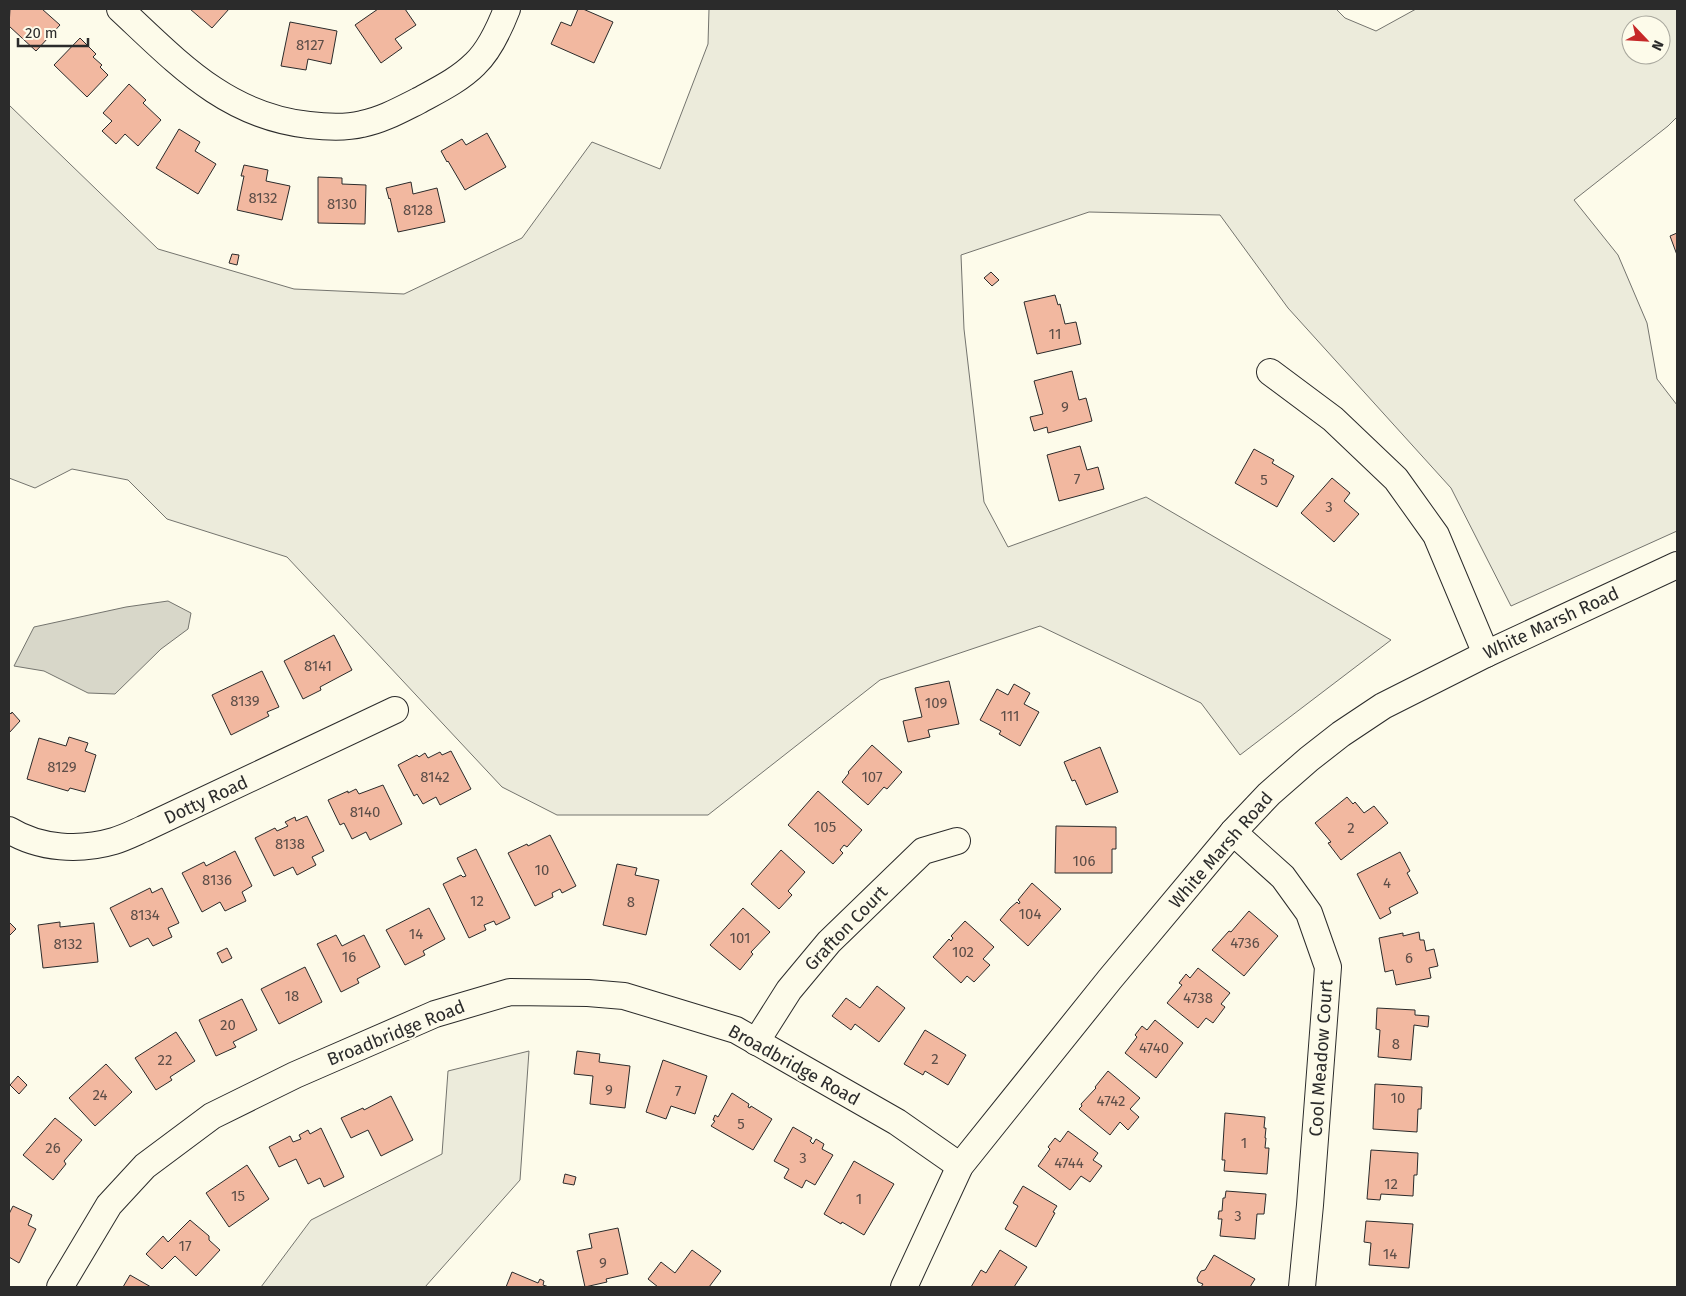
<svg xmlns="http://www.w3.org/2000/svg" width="1686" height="1296" font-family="'Fira Sans',sans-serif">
<rect width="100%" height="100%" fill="#fdfbea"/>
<g fill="#ecebdb" stroke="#74746e" fill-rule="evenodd">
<path d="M 709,9 L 1336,9 L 1345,18 L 1376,31 L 1416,9 L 1677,9 L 1677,117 L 1668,126 L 1574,200 L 1618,255 L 1647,323 L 1657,379 L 1677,405 L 1677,531 L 1511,606 L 1451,488 L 1288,308 L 1220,215 L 1089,212 L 961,255 L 964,329 L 984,502 L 1008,547 L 1146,497 L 1391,640 L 1240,755 L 1201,703 L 1040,626 L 880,680 L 708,815 L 557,815 L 502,787 L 287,557 L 167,519 L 128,480 L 72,469 L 35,488 L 9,478 L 9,105 L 158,249 L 294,289 L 404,294 L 522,238 L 592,142 L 660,169 L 708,44 ZM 1631,25 L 1661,25 L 1661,55 L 1631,55 Z"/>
<path d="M 529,1051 L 520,1180 L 425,1287 L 261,1287 L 311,1220 L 442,1154 L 448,1071 Z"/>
</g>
<path fill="#d8d7c9" stroke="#74746e" d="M 168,601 L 191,613 L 188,629 L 161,649 L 115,694 L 88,693 L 44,671 L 14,666 L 34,627 L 126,607 Z"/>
<g fill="#f2b8a0" stroke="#2b2b2b">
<path d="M 10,9 L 42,9 L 60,25 L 36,51 L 9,26 Z"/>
<path d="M 190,9 L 229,9 L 212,28 Z"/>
<path d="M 378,9 L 405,9 L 416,25 L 395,39 L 402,48 L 381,63 L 355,25 Z"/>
<path d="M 578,9 L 583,9 L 613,22 L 594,63 L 551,44 L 561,22 L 571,26 Z"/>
<path d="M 290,22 L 337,31 L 331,64 L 308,59 L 306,70 L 281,66 Z"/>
<path d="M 80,38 L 96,54 L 93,57 L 102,65 L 100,67 L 108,75 L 87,97 L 54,65 Z"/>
<path d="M 129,84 L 146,100 L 143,103 L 161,120 L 138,146 L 125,134 L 116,144 L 102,131 L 112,121 L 103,113 Z"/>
<path d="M 179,129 L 200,142 L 195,151 L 216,164 L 198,194 L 156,168 Z"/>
<path d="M 487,133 L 506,167 L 465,190 L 448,161 L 447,162 L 441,151 L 462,139 L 466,145 Z"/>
<path d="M 244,165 L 268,170 L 266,181 L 290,186 L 282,220 L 237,210 L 244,176 L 241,176 Z"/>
<path d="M 318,177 L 342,178 L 342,184 L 366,185 L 365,224 L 318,223 Z"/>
<path d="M 411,182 L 413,194 L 437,188 L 445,222 L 398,232 L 390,198 L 389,199 L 386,188 Z"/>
<path d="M 1677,233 L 1677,255 L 1670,236 Z"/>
<path d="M 232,254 L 239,255 L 237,265 L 229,263 Z"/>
<path d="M 991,272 L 999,280 L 992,286 L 984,278 Z"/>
<path d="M 1055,295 L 1058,305 L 1060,304 L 1065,324 L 1076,322 L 1081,344 L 1037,354 L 1024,302 Z"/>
<path d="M 1072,371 L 1079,400 L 1086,398 L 1092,421 L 1048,433 L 1047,427 L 1034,431 L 1030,417 L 1043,414 L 1034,381 Z"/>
<path d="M 1080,446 L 1087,470 L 1098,467 L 1104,489 L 1059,501 L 1047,455 Z"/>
<path d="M 1254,449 L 1274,460 L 1272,463 L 1294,476 L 1277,507 L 1235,483 Z"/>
<path d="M 1332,478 L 1350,493 L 1344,501 L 1359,514 L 1334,542 L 1301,513 Z"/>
<path d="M 334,635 L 352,670 L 320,687 L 321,690 L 303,699 L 284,661 Z"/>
<path d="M 262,671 L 279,707 L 267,712 L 269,716 L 231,735 L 212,695 Z"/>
<path d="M 949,681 L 959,724 L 928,730 L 930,737 L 908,742 L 903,721 L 922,717 L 915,688 Z"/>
<path d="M 1014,684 L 1030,693 L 1024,704 L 1039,712 L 1020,746 L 999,734 L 1001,731 L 980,720 L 997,689 L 1008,695 Z"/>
<path d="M 9,712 L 11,714 L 12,712 L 20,721 L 9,733 Z"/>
<path d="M 69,737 L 88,743 L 85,751 L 96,755 L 85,792 L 70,788 L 68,791 L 27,779 L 39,738 L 66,746 Z"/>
<path d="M 872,745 L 902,772 L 887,789 L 884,787 L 868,805 L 842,782 L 849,773 L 848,772 Z"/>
<path d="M 1100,747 L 1118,792 L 1086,805 L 1075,780 L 1072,781 L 1064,762 Z"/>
<path d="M 451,751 L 471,789 L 440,805 L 436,797 L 423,804 L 417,794 L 414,796 L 398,765 L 417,755 L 419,757 L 425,753 L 428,758 L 440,752 L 442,755 Z"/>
<path d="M 383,785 L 402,824 L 370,840 L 366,832 L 352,839 L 344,823 L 340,825 L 328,800 L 348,791 L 348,793 L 356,789 L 359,794 Z"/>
<path d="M 818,791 L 862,830 L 847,847 L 844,845 L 840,850 L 843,853 L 833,864 L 788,825 Z"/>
<path d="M 1347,797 L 1353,804 L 1355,802 L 1364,813 L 1374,806 L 1388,823 L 1341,860 L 1328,843 L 1331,842 L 1315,823 Z"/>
<path d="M 307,816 L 324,851 L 312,857 L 316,865 L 297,875 L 293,867 L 274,876 L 255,838 L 275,828 L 277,831 L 288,826 L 285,822 L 295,817 L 296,821 Z"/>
<path d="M 1056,826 L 1116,827 L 1116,849 L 1112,849 L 1112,873 L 1055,873 Z"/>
<path d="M 550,835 L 576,886 L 562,893 L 560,889 L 552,893 L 553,897 L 535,906 L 508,853 L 527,844 L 528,846 Z"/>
<path d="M 476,849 L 510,918 L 496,925 L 494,921 L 484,925 L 486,930 L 469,938 L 443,884 L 461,875 L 463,877 L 466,876 L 457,858 Z"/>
<path d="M 781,850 L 805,872 L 788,891 L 792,895 L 779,909 L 751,884 Z"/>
<path d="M 235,851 L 252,886 L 242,892 L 246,901 L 225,911 L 220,902 L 202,912 L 182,873 L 204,862 L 206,866 Z"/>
<path d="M 1400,852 L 1410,871 L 1407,873 L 1418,893 L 1389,908 L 1391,913 L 1380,919 L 1357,874 Z"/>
<path d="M 617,864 L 637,868 L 635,875 L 659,880 L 646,935 L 603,925 Z"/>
<path d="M 1032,883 L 1061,909 L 1028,946 L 1000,920 L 1010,908 L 1017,902 L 1019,904 L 1020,902 L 1018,900 Z"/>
<path d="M 150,888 L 152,893 L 162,888 L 179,923 L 168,928 L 172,937 L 153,946 L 148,938 L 130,947 L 110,908 Z"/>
<path d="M 429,908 L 445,939 L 423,951 L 425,955 L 405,965 L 386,930 Z"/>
<path d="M 743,908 L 770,932 L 751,952 L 753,954 L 740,970 L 710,945 Z"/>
<path d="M 1249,911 L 1278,936 L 1244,976 L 1212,950 L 1229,931 L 1231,932 Z"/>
<path d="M 965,921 L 994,947 L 983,959 L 990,965 L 974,982 L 967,976 L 961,983 L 933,957 L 949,939 L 951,941 L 953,938 L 951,936 Z"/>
<path d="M 9,922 L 16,929 L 9,936 Z"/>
<path d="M 60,922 L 60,927 L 94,923 L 98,962 L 43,968 L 38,925 Z"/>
<path d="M 1419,932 L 1420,940 L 1424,940 L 1426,951 L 1434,949 L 1438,966 L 1429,968 L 1431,978 L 1396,985 L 1393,970 L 1385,972 L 1379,938 L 1403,933 L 1403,936 Z"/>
<path d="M 336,935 L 342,946 L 364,935 L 380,967 L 357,979 L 359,983 L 341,992 L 317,944 Z"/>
<path d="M 227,948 L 232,958 L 222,963 L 217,953 Z"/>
<path d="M 305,967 L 322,1002 L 279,1024 L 261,989 Z"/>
<path d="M 1198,968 L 1230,993 L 1221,1004 L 1225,1007 L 1213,1023 L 1206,1018 L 1198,1028 L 1167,1003 L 1182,985 L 1179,983 L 1186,974 L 1190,978 Z"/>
<path d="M 877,986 L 905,1008 L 879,1042 L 855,1024 L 851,1030 L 832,1016 L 846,998 L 860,1008 Z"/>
<path d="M 242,999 L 257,1030 L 233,1042 L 236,1047 L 216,1056 L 199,1020 Z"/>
<path d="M 1377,1008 L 1415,1010 L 1415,1015 L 1429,1016 L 1428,1027 L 1414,1025 L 1411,1060 L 1378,1057 L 1380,1030 L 1376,1029 Z"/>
<path d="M 1155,1020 L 1183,1043 L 1156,1078 L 1125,1053 L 1137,1037 L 1135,1035 L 1142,1026 L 1147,1030 Z"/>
<path d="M 925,1030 L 966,1055 L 948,1085 L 925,1071 L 923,1075 L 904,1064 Z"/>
<path d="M 176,1032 L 195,1061 L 170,1077 L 172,1080 L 156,1090 L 135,1058 Z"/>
<path d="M 577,1051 L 600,1054 L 599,1062 L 630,1066 L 625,1108 L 590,1104 L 593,1076 L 574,1074 Z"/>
<path d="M 663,1060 L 707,1076 L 695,1114 L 671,1106 L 666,1119 L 646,1112 Z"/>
<path d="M 106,1064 L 132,1092 L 95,1126 L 69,1098 Z"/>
<path d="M 1108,1071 L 1140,1098 L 1130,1109 L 1139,1117 L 1128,1130 L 1120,1122 L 1110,1135 L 1079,1109 L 1082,1106 L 1081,1104 L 1096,1088 L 1095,1087 Z"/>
<path d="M 18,1076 L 27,1085 L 19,1094 L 10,1085 Z"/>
<path d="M 1375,1084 L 1422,1087 L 1421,1109 L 1418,1109 L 1417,1132 L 1373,1129 Z"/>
<path d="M 732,1093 L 749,1104 L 748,1107 L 750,1108 L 751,1106 L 772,1119 L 753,1150 L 711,1126 L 715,1121 L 713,1120 L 715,1115 L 718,1117 Z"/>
<path d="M 391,1096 L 413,1140 L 381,1156 L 368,1130 L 351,1138 L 341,1118 L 363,1108 L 364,1110 Z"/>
<path d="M 1225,1113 L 1265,1117 L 1264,1128 L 1266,1128 L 1265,1138 L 1266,1138 L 1265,1148 L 1269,1148 L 1267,1174 L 1224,1171 L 1225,1160 L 1222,1160 Z"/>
<path d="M 55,1118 L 82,1140 L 64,1161 L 66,1164 L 53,1180 L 23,1155 Z"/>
<path d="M 793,1127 L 812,1138 L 810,1141 L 813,1144 L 816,1139 L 824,1144 L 822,1149 L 833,1155 L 815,1185 L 806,1180 L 802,1188 L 784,1178 L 789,1169 L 774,1161 Z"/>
<path d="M 321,1128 L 344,1177 L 324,1187 L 320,1178 L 308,1184 L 296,1159 L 279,1167 L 269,1147 L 290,1136 L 293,1142 L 301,1139 L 299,1135 L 308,1130 L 310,1134 Z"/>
<path d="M 1068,1131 L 1098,1153 L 1093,1160 L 1102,1166 L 1090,1182 L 1081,1176 L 1070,1190 L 1038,1166 L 1050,1149 L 1048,1147 L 1055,1138 L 1060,1142 Z"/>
<path d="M 1371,1150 L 1418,1153 L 1417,1175 L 1414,1175 L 1413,1196 L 1381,1194 L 1380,1200 L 1367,1199 Z"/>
<path d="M 854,1161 L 894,1184 L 864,1235 L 842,1222 L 841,1224 L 824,1214 Z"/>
<path d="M 247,1165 L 269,1199 L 229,1227 L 206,1193 Z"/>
<path d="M 565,1174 L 576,1177 L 574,1185 L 563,1183 Z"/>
<path d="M 1023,1186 L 1057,1206 L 1053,1212 L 1055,1213 L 1036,1247 L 1005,1229 L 1018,1206 L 1013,1203 Z"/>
<path d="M 1226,1191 L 1266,1194 L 1264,1214 L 1257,1214 L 1255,1239 L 1220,1236 L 1222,1219 L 1218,1219 L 1219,1211 L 1222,1211 L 1223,1198 L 1225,1198 Z"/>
<path d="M 13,1206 L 32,1215 L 28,1225 L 36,1229 L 19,1263 L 9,1257 L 9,1214 Z"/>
<path d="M 190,1220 L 209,1236 L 209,1240 L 220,1250 L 196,1276 L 175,1256 L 162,1269 L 146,1254 L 163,1236 L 168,1242 Z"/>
<path d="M 1366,1221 L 1413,1224 L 1409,1268 L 1369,1265 L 1371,1243 L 1364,1242 Z"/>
<path d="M 618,1228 L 628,1274 L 606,1279 L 607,1282 L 585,1287 L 577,1251 L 592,1248 L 589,1234 Z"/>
<path d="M 692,1250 L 721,1271 L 709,1287 L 658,1287 L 648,1279 L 661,1262 L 675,1273 Z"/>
<path d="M 1000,1250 L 1027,1267 L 1014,1287 L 971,1287 L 981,1270 L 986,1273 Z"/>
<path d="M 1214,1255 L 1255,1279 L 1250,1287 L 1201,1287 L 1203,1284 L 1198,1282 L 1197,1278 L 1201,1271 L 1205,1270 Z"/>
<path d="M 512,1272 L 538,1283 L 540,1279 L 544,1281 L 543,1285 L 549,1287 L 506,1287 Z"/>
<path d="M 130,1275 L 151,1287 L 123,1287 Z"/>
</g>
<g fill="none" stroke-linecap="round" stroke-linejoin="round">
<defs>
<g id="minor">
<path d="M 120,9 C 178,63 226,116 309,125 C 326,127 346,128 362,124 C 382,120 400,110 418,101 C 438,90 459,80 475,64 C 490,50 500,27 507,9"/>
<path d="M 1270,372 L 1333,419 L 1396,479 L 1436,535 L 1486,654"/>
<path d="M 9,830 C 40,849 80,851 114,841 C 124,838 134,833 143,829 L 395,710"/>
<path d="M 1233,832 L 1283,877 L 1309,913 L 1328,967 L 1310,1205 L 1302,1287"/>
<path d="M 756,1042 L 789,990 L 829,942 L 923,851 L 957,841"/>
<path d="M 60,1287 L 109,1205 L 145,1166 L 212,1116 L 295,1075 L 435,1014 L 510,992 L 588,993 L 624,996 L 736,1030 L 897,1122 L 960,1166"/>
<path d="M 904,1287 L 960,1166 L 1110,979 L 1233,832 L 1269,794 L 1309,759 L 1341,734 L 1383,706 L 1486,654 L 1677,565"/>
</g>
</defs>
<use href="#minor" stroke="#2b2b2b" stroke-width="28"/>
<use href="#minor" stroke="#fdfbea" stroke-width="26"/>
</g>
<g text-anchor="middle" stroke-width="4" stroke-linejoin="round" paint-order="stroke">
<g font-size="15" fill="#5d4e48">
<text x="310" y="50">8127</text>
<text x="263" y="203">8132</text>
<text x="342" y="209">8130</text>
<text x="418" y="215">8128</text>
<text x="1055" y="339">11</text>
<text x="1065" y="412">9</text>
<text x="1077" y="484">7</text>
<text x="1264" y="485">5</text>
<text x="1329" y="512">3</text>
<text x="318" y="671">8141</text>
<text x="245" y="706">8139</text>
<text x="936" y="708">109</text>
<text x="1010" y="721">111</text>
<text x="62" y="772">8129</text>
<text x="435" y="782">8142</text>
<text x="872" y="782">107</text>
<text x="365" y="817">8140</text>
<text x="825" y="832">105</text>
<text x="1351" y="833">2</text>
<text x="290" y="849">8138</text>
<text x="1084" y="866">106</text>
<text x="542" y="875">10</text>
<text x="217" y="885">8136</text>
<text x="1387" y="888">4</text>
<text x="477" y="906">12</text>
<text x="631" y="907">8</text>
<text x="1030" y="919">104</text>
<text x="145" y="920">8134</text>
<text x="416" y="939">14</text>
<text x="740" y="943">101</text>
<text x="1245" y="948">4736</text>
<text x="68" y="949">8132</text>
<text x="963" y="957">102</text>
<text x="349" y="962">16</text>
<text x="1409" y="963">6</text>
<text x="292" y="1001">18</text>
<text x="1198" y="1003">4738</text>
<text x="228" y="1030">20</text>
<text x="1396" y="1049">8</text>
<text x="1154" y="1053">4740</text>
<text x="935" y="1064">2</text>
<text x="165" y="1065">22</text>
<text x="609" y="1095">9</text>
<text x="678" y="1096">7</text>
<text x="100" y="1100">24</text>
<text x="1398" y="1103">10</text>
<text x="1111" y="1106">4742</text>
<text x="741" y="1129">5</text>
<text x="1244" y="1148">1</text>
<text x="53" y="1153">26</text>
<text x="803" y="1163">3</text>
<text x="1069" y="1168">4744</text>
<text x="1391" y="1189">12</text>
<text x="238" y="1201">15</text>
<text x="859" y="1204">1</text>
<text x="1238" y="1221">3</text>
<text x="185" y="1251">17</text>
<text x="1390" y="1259">14</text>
<text x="603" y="1268">9</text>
</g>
<g font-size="18" fill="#2b2b2b" stroke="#fdfbea">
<text transform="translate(1551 623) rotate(-25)" y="6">White Marsh Road</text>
<text transform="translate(206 800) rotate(-25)" y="6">Dotty Road</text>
<text transform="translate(1221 850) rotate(-49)" y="6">White Marsh Road</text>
<text transform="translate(846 928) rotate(-46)" y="6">Grafton Court</text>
<text transform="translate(396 1033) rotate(-22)" y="6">Broadbridge Road</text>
<text transform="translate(1321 1058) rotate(-86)" y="6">Cool Meadow Court</text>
<text transform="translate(794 1065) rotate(29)" y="6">Broadbridge Road</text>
</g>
</g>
<rect width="1686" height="1296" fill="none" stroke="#2b2b2b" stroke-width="20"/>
<g transform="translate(1646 40) rotate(115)"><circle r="24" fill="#fdfbea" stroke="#a9a89e"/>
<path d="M0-4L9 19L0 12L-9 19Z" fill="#c62828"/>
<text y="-8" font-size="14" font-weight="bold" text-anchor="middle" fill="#2b2b2b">N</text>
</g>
<path d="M18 38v8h70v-8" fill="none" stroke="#2b2b2b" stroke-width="2.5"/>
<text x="25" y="38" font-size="15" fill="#2b2b2b" stroke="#fdfbea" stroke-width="4" paint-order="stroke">20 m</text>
</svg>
